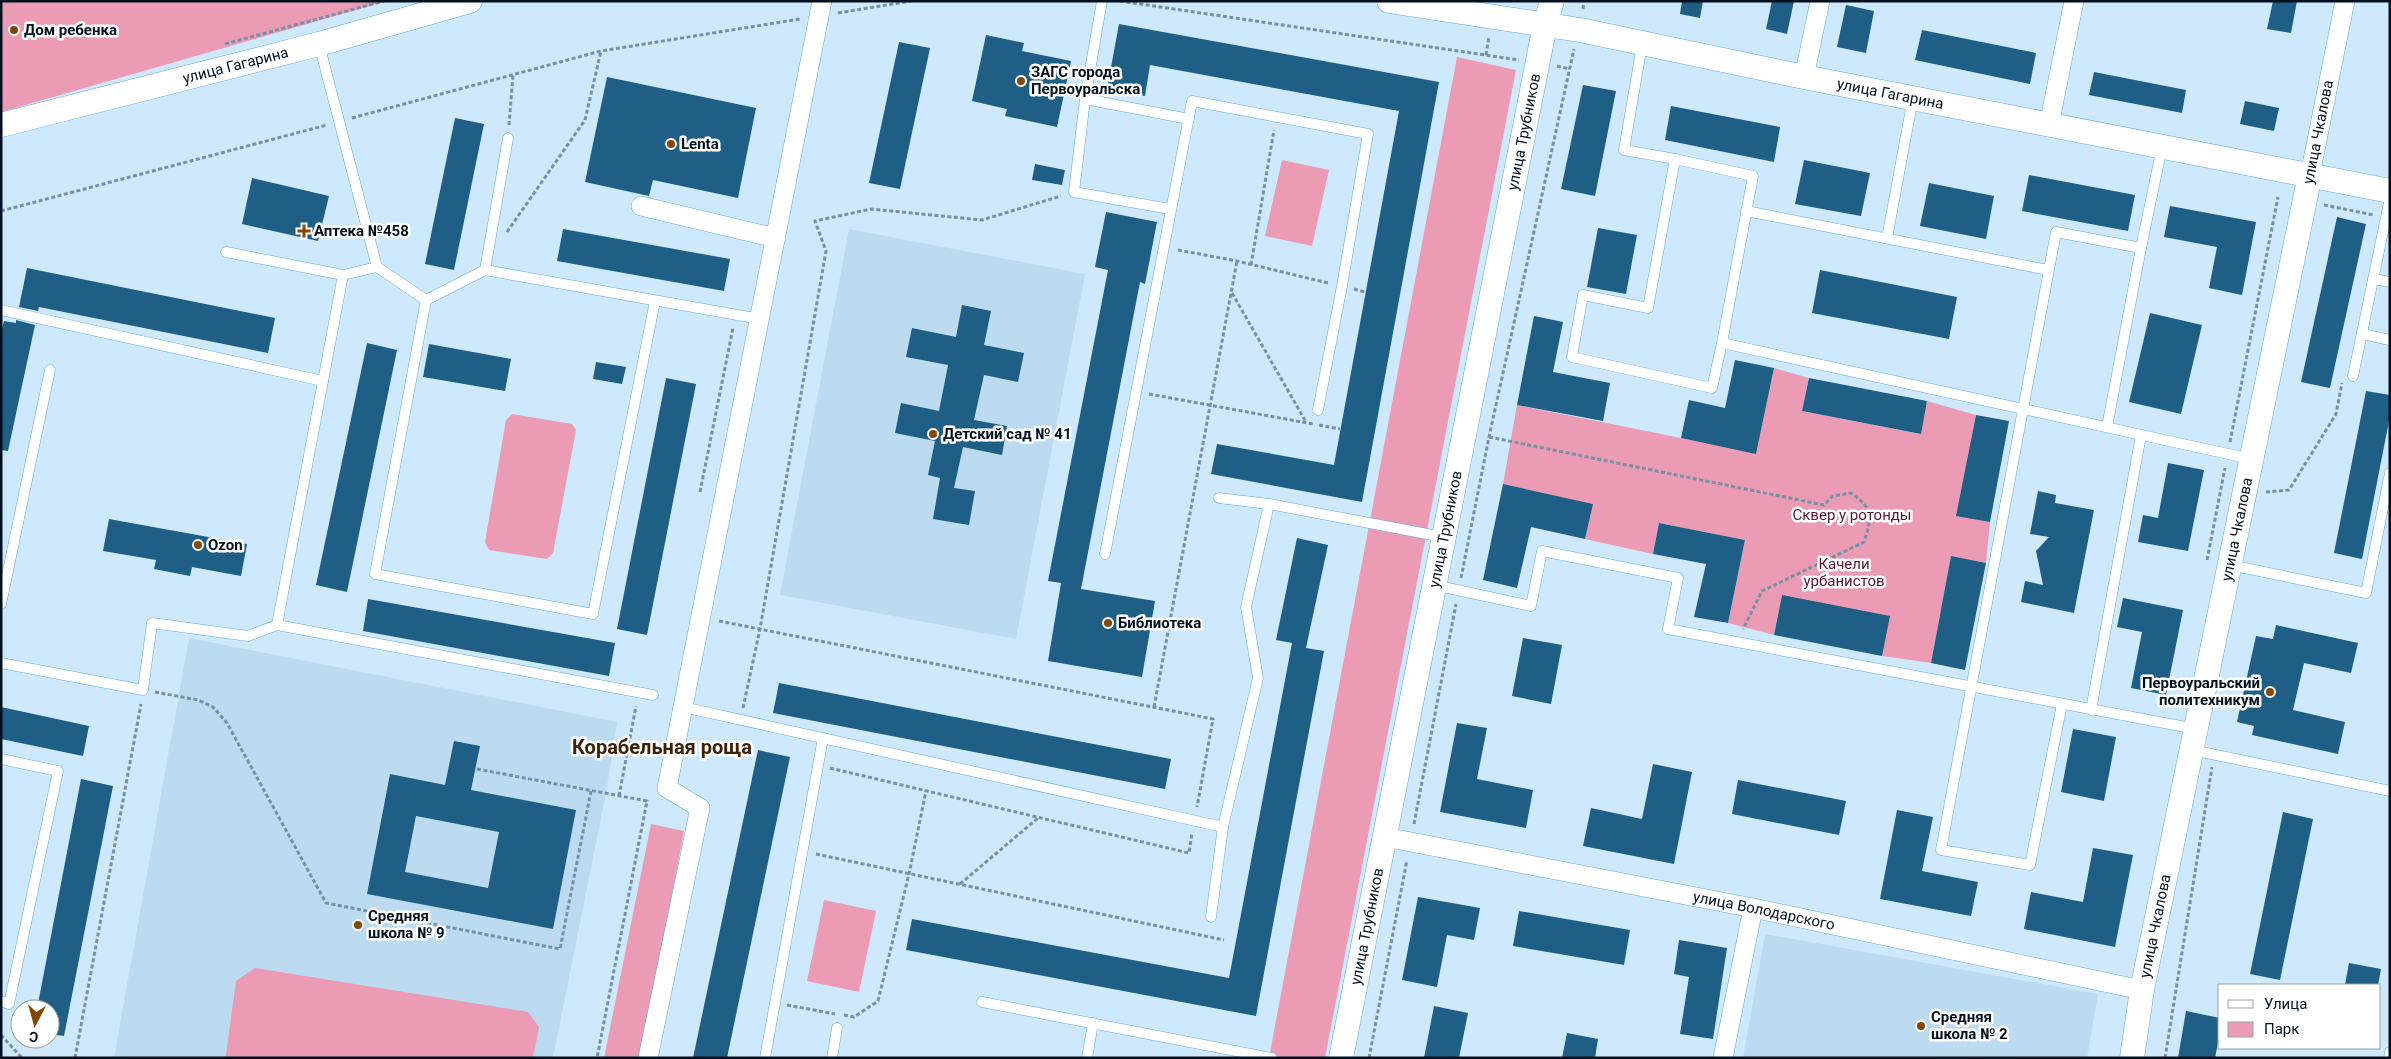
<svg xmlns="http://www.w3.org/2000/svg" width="2391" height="1059" font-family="Roboto,sans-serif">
<rect width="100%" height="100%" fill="#cee9fe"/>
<g fill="#bcdaf0">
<path d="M 849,229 L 1085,274 L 1016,639 L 780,595 Z"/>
<path d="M 189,638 L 617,722 L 606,793 L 553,1058 L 114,1058 Z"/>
<path d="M 1765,934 L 2098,994 L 2087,1058 L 1743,1058 Z"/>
</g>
<g fill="#eb9cb4">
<path d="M 1,1 L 387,1 L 1,112 Z"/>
<path d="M 1457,57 L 1516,70 L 1325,1058 L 1269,1058 Z"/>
<path d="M 1282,160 L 1329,170 L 1312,246 L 1265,236 Z"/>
<path d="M 1774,368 L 1809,378 L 1802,411 L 1920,434 L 1927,401 L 1976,415 L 1957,515 L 1990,522 L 1986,563 L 1951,557 L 1931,663 L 1882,656 L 1782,595 L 1774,635 L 1728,623 L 1745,540 L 1659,523 L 1653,554 L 1585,539 L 1592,504 L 1503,484 L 1517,405 L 1756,453 Z"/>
<path d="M 512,414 L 572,424 L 576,430 L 553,553 L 547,559 L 489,550 L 485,542 L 506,420 Z"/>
<path d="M 651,824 L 684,831 L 641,1058 L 604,1058 Z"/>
<path d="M 824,900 L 876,911 L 859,992 L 807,981 Z"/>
<path d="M 255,968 L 528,1012 L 539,1027 L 533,1058 L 227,1058 L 226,1055 L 236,981 Z"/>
</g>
<g fill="#1f5f85" fill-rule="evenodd">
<path d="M 1682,1 L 1703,1 L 1700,18 L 1680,14 Z"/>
<path d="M 1772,1 L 1794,1 L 1787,34 L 1766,29 Z"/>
<path d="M 2273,1 L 2297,1 L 2291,33 L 2267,29 Z"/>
<path d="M 1846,5 L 1874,11 L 1866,53 L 1837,47 Z"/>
<path d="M 1119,24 L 1439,82 L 1362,502 L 1211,474 L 1217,444 L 1334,465 L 1399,111 L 1150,65 L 1145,96 L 1107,89 Z"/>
<path d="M 1922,30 L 2036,53 L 2030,84 L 1915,60 Z"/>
<path d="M 986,35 L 1024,43 L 1022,51 L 1071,61 L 1057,127 L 1005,116 L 1007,109 L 972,101 Z"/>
<path d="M 899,42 L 930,48 L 900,189 L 869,183 Z"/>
<path d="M 2094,72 L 2186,90 L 2182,113 L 2089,95 Z"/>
<path d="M 607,77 L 756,108 L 738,198 L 653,180 L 649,196 L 585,182 Z"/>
<path d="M 1583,85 L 1616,91 L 1595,196 L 1561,189 Z"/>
<path d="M 2245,101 L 2279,108 L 2274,131 L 2240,124 Z"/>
<path d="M 1671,106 L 1780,127 L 1774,162 L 1665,140 Z"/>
<path d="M 455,118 L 484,124 L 454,270 L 425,264 Z"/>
<path d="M 1804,160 L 1870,173 L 1861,216 L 1795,204 Z"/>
<path d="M 1035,164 L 1065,170 L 1062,185 L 1032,180 Z"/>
<path d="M 2029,175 L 2135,195 L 2128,231 L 2022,211 Z"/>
<path d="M 252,178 L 329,196 L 318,241 L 242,224 Z"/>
<path d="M 1929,183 L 1994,196 L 1986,239 L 1920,226 Z"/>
<path d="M 2170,206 L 2256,222 L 2242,295 L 2209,288 L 2217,247 L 2164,237 Z"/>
<path d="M 1106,212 L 1157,222 L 1145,284 L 1140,282 L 1081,589 L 1155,601 L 1142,677 L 1048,661 L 1061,583 L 1048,581 L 1108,270 L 1095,267 Z"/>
<path d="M 2337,217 L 2366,224 L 2330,388 L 2301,382 Z"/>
<path d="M 1598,228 L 1637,235 L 1626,294 L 1587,287 Z"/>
<path d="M 563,229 L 730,259 L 724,291 L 557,261 Z"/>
<path d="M 27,268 L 275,318 L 268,353 L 39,307 L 38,311 L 19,307 Z"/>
<path d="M 1820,270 L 1957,297 L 1949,339 L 1812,313 Z"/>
<path d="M 962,305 L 991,311 L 984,345 L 1024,353 L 1018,382 L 984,375 L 974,420 L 1007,426 L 1002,455 L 963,447 L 954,488 L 975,491 L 969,525 L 933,519 L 940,478 L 928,475 L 935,441 L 895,433 L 901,403 L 939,411 L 948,365 L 906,357 L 912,328 L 956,337 Z"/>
<path d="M 2150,313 L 2202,325 L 2181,414 L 2129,402 Z"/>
<path d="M 1534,316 L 1563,322 L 1553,372 L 1610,383 L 1603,421 L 1517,405 Z"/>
<path d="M 16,320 L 35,325 L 8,451 L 1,450 L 1,331 L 4,321 L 16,323 Z"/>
<path d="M 367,343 L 397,350 L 347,592 L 316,585 Z"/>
<path d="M 429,344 L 511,359 L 505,391 L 423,377 Z"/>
<path d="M 1735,360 L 1774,368 L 1756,454 L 1681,438 L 1689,400 L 1725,408 Z"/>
<path d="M 596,362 L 626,367 L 622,384 L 593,379 Z"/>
<path d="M 666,378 L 696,384 L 647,635 L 617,629 Z"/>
<path d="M 1809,378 L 1927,401 L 1921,434 L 1802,411 Z"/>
<path d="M 2366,391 L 2390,395 L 2390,416 L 2362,559 L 2334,553 Z"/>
<path d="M 1976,415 L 2009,421 L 1990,522 L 1956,516 Z"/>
<path d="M 2168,463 L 2204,470 L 2188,551 L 2138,542 L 2143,515 L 2158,518 Z"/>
<path d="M 1503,484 L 1593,504 L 1585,539 L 1531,527 L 1517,588 L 1483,580 Z"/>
<path d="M 2038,491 L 2056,495 L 2055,503 L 2094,510 L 2074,613 L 2021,602 L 2025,581 L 2043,585 L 2036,551 L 2049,537 L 2030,534 Z"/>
<path d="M 109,519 L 247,544 L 241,576 L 192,567 L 190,576 L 154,569 L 156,560 L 103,551 Z"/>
<path d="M 1659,523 L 1745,540 L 1728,623 L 1694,617 L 1706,564 L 1653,554 Z"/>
<path d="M 1297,538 L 1328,545 L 1306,648 L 1324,651 L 1256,1016 L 906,950 L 912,919 L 1229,978 L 1292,643 L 1276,640 Z"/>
<path d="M 1951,556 L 1986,563 L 1965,670 L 1931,663 Z"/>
<path d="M 1782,595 L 1890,616 L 1882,656 L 1774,635 Z"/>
<path d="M 2123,598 L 2183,610 L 2166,695 L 2131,688 L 2142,632 L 2117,627 Z"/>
<path d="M 368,599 L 615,643 L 609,676 L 363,631 Z"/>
<path d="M 2276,625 L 2358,643 L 2351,673 L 2304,663 L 2293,710 L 2345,722 L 2338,754 L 2252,735 L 2254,726 L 2237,722 L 2256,636 L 2273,639 Z"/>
<path d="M 1523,638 L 1562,645 L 1551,704 L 1512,696 Z"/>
<path d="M 779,683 L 1171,759 L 1165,789 L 773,713 Z"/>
<path d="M 1,707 L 89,726 L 83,756 L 1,739 Z"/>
<path d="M 1457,723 L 1487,728 L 1477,779 L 1533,790 L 1526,828 L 1440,812 Z"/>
<path d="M 2073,729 L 2116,737 L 2104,801 L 2061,792 Z"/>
<path d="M 454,741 L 480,746 L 471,790 L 576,810 L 553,929 L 367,894 L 390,774 L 445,785 ZM 416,816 L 499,832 L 488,888 L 405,872 Z"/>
<path d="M 758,750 L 790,757 L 727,1058 L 693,1058 Z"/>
<path d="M 1653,764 L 1692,772 L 1674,864 L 1583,846 L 1591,808 L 1642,819 Z"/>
<path d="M 81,779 L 113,786 L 64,1036 L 50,1034 L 50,1009 L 37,1009 Z"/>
<path d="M 1738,780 L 1846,801 L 1839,835 L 1732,814 Z"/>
<path d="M 1897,810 L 1933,817 L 1922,871 L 1978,882 L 1971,916 L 1880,899 Z"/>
<path d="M 2283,812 L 2313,819 L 2280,980 L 2250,974 Z"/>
<path d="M 2093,848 L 2133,855 L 2115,947 L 2024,929 L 2031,892 L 2083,902 Z"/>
<path d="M 1418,897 L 1480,908 L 1474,940 L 1447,935 L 1437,987 L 1402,980 Z"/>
<path d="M 1519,911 L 1630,930 L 1624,965 L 1513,946 Z"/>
<path d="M 1679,940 L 1727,948 L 1713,1039 L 1680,1034 L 1689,977 L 1674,974 Z"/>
<path d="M 2349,963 L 2381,969 L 2378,985 L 2345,985 Z"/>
<path d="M 1434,1006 L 1468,1013 L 1459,1058 L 1424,1058 Z"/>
<path d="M 2186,1011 L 2220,1018 L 2220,1032 L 2215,1058 L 2178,1058 Z"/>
<path d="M 1567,1033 L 1598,1039 L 1595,1058 L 1562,1058 Z"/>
</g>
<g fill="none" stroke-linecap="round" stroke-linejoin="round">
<defs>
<g id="service">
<path d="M 1102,1 L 1085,99 L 1074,192 L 1170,209"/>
<path d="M 319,44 L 377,267 L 426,300"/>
<path d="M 1642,45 L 1624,150 L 1675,159 L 1648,308 L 1583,295 L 1572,357 L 1712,388 L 1722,343 L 2251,459"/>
<path d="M 1085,99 L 1189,119"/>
<path d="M 508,138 L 485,270 L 760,319"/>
<path d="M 1675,159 L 1753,176 L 1722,343"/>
<path d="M 1746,211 L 2048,270"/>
<path d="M 1887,238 L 1913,98"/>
<path d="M 2141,248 L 2162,147"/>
<path d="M 226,252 L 343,275"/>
<path d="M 377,267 L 343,275 L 277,625 L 653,695"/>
<path d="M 485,270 L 426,300 L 375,574 L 593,614 L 655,301"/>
<path d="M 2373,279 L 2390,282"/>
<path d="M 1,310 L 323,381"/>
<path d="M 2362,334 L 2390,340"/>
<path d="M 2353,376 L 2390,198"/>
<path d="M 1219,498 L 1269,504 L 1443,537"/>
<path d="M 1105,554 L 1192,101 L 1368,134 L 1342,286 L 1318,410"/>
<path d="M 2230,565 L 2366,593 L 2390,473"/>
<path d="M 1434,585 L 1531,606 L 1542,551 L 1678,578 L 1668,629 L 2196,729"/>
<path d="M 1,604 L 50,370"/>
<path d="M 1,663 L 143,690 L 152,623 L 248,636 L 277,625"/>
<path d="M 2062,704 L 2030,865 L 1941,850 L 2056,232 L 2141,248 L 2107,427"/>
<path d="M 683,707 L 1223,827"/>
<path d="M 2091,710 L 2141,435"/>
<path d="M 2192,750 L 2390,791"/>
<path d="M 1,759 L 58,771 L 9,1004 L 1,1001"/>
<path d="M 1211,917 L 1223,827 L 1258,678 L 1246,607 L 1269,504"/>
<path d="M 982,1002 L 1272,1058"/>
<path d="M 765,1058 L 823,738"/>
<path d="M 832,1058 L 837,1028"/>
<path d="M 1087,1058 L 1093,1023"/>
<path d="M 2389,1058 L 2390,1052"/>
</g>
<g id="minor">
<path d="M 1804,77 L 1820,1"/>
<path d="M 2049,125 L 2074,1"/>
<path d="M 2310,175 L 2345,1"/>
<path d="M 641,206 L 776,238"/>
<path id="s1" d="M 1385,837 L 1753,908 L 2142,990"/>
<path d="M 648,1058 L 700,808 L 667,788 L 822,1"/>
<path d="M 1723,1058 L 1753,908"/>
</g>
<g id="tertiary">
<path id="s2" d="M 1389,1 L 1580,30 L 1804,77 L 2390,191"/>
<path id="s3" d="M 1,125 L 319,44 L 470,1"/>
<path id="s4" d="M 1341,1058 L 1545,25 L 1552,1"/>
<path id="s5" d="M 2132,1058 L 2142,990 L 2310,175"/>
</g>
</defs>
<use href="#service" stroke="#5fa7d7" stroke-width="11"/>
<use href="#minor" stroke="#5fa7d7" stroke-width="20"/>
<use href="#tertiary" stroke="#5fa7d7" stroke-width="25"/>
<g stroke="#7990a2" stroke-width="3" stroke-dasharray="4 2.5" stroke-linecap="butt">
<path d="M 1120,1 L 1519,60"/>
<path d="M 1583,9 L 1584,1"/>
<path d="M 838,13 L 911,1"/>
<path d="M 225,44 L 384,1"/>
<path d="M 1486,55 L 1489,36"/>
<path d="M 1557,66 L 1569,69"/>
<path d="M 352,118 L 601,51 L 800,19"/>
<path d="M 509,125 L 513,75"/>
<path d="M 2324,205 L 2374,215"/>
<path d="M 1,211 L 327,125"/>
<path d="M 507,232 L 585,120 L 601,51"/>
<path d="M 1178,250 L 1237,261 L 1328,283"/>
<path d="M 1251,265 L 1274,130"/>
<path d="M 1354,289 L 1365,292"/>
<path d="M 1232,293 L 1306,422"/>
<path d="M 1149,394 L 1313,424"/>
<path d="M 1319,425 L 1340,429"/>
<path d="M 1489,437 L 1824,505 L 1833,496 L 1851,493 C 1874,509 1872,517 1864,542 L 1762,591 L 1743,629"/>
<path d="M 2230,442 L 2278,197"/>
<path d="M 700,492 L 733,328"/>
<path d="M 2266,492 L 2289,490 L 2336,414 L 2342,383"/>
<path d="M 2207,560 L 2225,468"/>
<path d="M 1461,578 L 1489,437 L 1574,49"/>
<path d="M 719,621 L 1213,719 L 1197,807"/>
<path d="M 155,692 L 198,700 L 213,707 L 227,723 L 326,903 L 560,949 L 591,791"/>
<path d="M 1154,707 L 1237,261"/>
<path d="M 743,708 L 760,629 L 826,251 L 815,221 L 871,209 L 982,220 L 1061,196"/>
<path d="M 830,768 L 1189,853 L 1192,833"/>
<path d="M 477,769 L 647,801 L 597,1058"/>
<path d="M 619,796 L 636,706"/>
<path d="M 1414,824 L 1456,604"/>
<path d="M 816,854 L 1224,940"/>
<path d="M 960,884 L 1038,818"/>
<path d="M 787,1005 L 835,1014"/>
<path d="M 844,1015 L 854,1017 L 878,1001 L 909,874 L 926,791"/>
<path d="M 1,1035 L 22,1058"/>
<path d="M 75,1058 L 141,704"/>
<path d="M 1369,1058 L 1407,860"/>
<path d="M 2165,1058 L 2212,767"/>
</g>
<use href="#service" stroke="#fff" stroke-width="10"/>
<use href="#minor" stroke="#fff" stroke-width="19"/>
<use href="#tertiary" stroke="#fff" stroke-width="24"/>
</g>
<g fill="#834701" stroke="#fff" stroke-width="2">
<circle cx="14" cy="30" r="5"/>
<circle cx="1021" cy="81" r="5"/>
<circle cx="671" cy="144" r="5"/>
<path d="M301.5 223.5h5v5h5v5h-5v5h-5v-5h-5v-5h5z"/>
<circle cx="933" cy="434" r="5"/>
<circle cx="198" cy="545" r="5"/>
<circle cx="1108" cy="623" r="5"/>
<circle cx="2270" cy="692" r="5"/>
<circle cx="358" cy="925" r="5"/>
<circle cx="1921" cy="1026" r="5"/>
</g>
<g text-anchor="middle" stroke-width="5" stroke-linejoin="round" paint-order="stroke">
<g font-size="15" font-weight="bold" fill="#00101e" stroke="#fff" text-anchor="start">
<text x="24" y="35">Дом ребенка</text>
<text x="1031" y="77">ЗАГС города<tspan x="1031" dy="17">Первоуральска</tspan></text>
<text x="681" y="149">Lenta</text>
<text x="314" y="236">Аптека №458</text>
<text x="943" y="439">Детский сад № 41</text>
<text x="208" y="550">Ozon</text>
<text x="1118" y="628">Библиотека</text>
<text x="2260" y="688" text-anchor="end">Первоуральский<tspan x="2260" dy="17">политехникум</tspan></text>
<text x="368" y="921">Средняя<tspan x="368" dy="17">школа № 9</tspan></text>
<text x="1931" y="1022">Средняя<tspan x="1931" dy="17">школа № 2</tspan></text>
</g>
<g font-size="15" fill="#00101e" stroke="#fff">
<text dy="5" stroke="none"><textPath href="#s3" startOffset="242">улица Гагарина</textPath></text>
<text dy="5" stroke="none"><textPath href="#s2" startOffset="510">улица Гагарина</textPath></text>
<text dy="5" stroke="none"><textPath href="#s4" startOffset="944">улица Трубников</textPath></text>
<text transform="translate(2318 132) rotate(-79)" y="5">улица Чкалова</text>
<text dy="5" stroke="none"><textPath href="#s4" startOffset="539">улица Трубников</textPath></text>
<text dy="5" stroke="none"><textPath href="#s5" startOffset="539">улица Чкалова</textPath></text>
<text dy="5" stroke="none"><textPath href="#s1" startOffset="386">улица Володарского</textPath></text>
<text dy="5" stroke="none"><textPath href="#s5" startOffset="134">улица Чкалова</textPath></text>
<text dy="5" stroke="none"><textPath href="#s4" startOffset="134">улица Трубников</textPath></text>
</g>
<g font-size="15" fill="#5b1331" stroke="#fff">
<text x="1852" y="520">Сквер у ротонды</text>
<text x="1844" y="569">Качели<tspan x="1844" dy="17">урбанистов</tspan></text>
</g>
<g font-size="20" font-weight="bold" fill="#3e2105" stroke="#fff">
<text x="662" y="754">Корабельная роща</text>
</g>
</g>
<rect width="2391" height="1059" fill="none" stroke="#00101e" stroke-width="5"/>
<rect x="2218" y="984" width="162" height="65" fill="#ffffff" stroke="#999fa5"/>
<rect x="2228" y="1000" width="25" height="8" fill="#ffffff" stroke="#999fa5"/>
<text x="2264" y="1009" font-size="15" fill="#00101e">Улица</text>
<rect x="2228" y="1022" width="25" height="15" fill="#eb9cb4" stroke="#999fa5"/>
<text x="2264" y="1034" font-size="15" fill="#00101e">Парк</text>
<g transform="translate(35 1024) rotate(186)"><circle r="24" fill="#ffffff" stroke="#999fa5"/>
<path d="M0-4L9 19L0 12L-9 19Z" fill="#834701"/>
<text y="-8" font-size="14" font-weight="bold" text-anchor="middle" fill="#00101e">С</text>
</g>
</svg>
